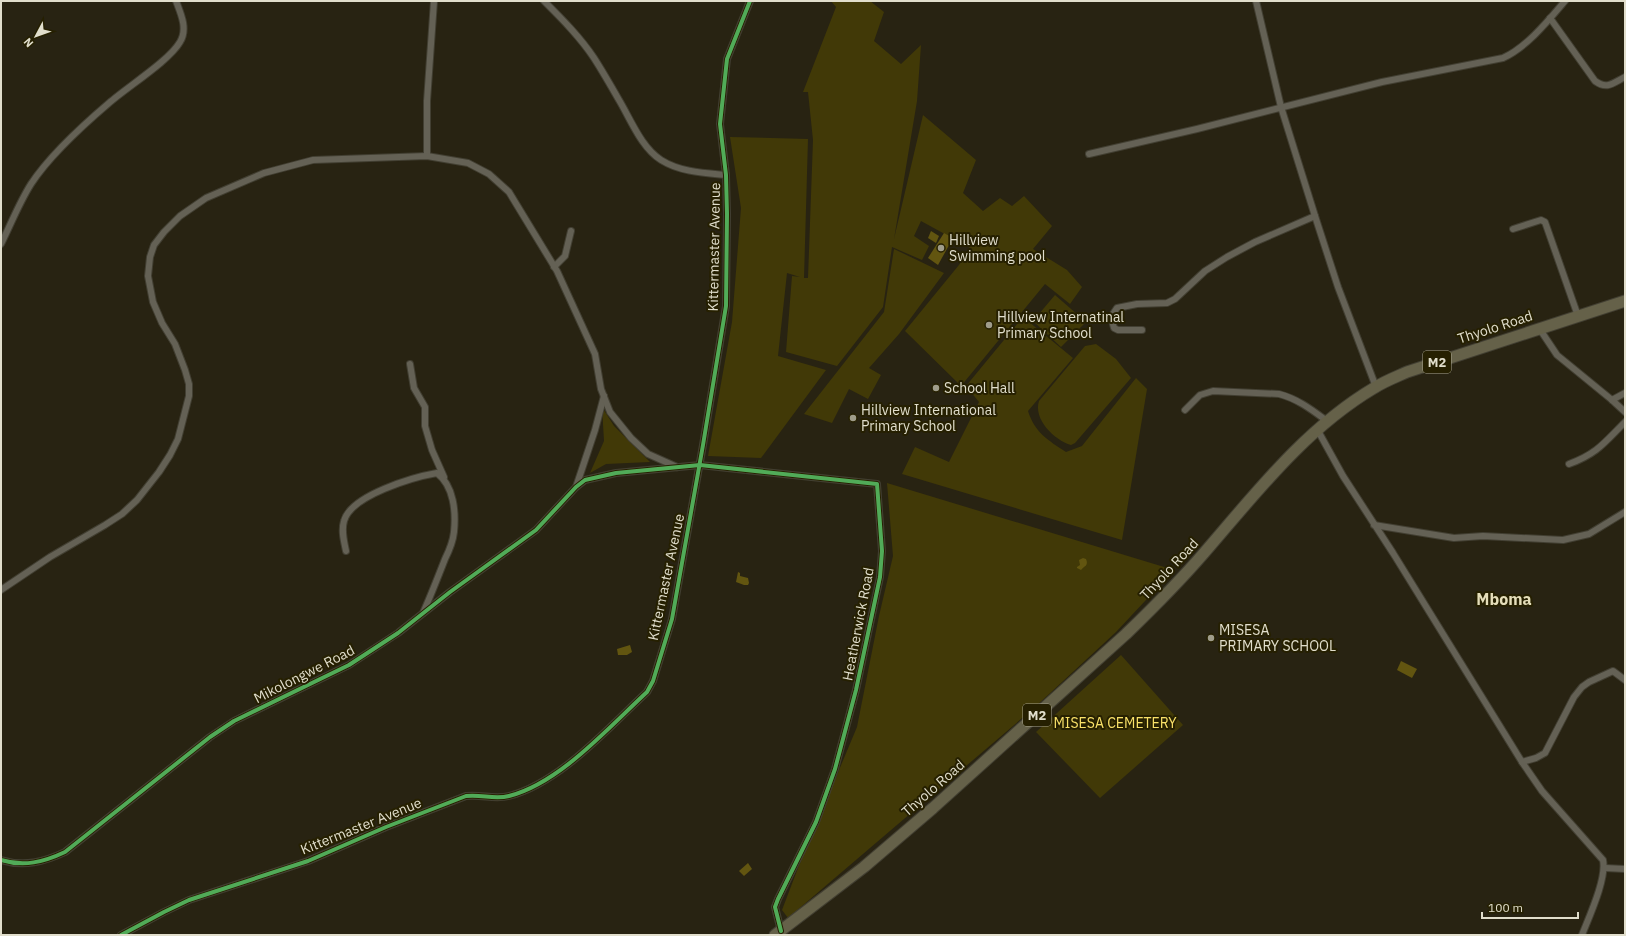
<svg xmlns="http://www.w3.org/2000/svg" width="1626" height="936" font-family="'IBM Plex Sans',sans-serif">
<rect width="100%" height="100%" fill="#282312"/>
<g fill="#413907">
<path d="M 831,1 L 870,1 L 884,12 L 874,41 L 901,64 L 921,45 L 917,101 L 894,239 L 923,115 L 976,160 L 963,193 L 983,211 L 1000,198 L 1012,206 L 1024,196 L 1052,226 L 1033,249 L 1067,270 L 1082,287 L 1070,304 L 1045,284 L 961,386 L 905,331 L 972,249 L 921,221 L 914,236 L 929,246 L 922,260 L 892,247 L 883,307 L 837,366 L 786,352 L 792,276 L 800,277 L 787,273 L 778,356 L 826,370 L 761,458 L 708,456 L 732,322 L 741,208 L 730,137 L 808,139 L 804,278 L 808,278 L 813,140 L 808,92 L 803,92 L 836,7 Z"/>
<path d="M 894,249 L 944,273 L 899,334 L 869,368 L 881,375 L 868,399 L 849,389 L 832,423 L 804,414 L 884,312 Z"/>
<path d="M 1055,295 L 1086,322 L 1061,347 L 1033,321 Z"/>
<path d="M 1023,317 L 1073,358 L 1028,411 C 1035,433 1048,440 1066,452 L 1082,446 L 1136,378 L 1147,389 L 1122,540 L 902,474 L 915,447 L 949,462 L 979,402 L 966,386 Z"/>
<path d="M 1096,344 L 1116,359 L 1131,378 L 1075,443 L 1071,445 C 1054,440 1033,419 1039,401 L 1085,346 Z"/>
<path d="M 602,407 L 614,426 L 650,462 L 606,464 L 590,473 L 604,441 Z"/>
<path d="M 887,483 L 1174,570 L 1116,632 L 1034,708 L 788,918 L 782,910 L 798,868 L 857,727 L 879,616 L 893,556 Z"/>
<path d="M 1121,655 L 1183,725 L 1100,798 L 1036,732 Z"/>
</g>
<g fill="#625510">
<path d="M 931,231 L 939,236 L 936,243 L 928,238 Z"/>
<path d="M 944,233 L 953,238 L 938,265 L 928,258 Z"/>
<path d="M 1083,558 L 1086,559 C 1089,566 1084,566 1081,570 L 1077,568 L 1077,567 L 1080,565 L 1079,560 Z"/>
<path d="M 738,572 L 740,573 L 740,576 L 748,578 L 749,583 L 748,585 L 744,585 L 736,582 Z"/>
<path d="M 630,645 L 632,652 L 627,655 L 618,655 L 617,649 Z"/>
<path d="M 1401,661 L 1417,669 L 1412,678 L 1397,670 Z"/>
<path d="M 748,863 L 752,869 L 744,876 L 739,871 Z"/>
</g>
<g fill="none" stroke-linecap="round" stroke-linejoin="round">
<defs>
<g id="street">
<path d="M 544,1 C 562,19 580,37 594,58 C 603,72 611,86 619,100 C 631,120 641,147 661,160 C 680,172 704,173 726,175"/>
<path d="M 1256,1 L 1281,107 L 1315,216 L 1338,287 L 1376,387"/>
<path d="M 1550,18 L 1595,81 C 1607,90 1613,83 1625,77"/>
<path d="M 1089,154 L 1197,129 L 1382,82 L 1503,58 C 1527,47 1548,21 1565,1"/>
<path d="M 427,156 L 427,101 L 434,1"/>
<path d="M 1513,229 L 1541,220 L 1545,222 L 1578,316"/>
<path d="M 1,244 C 11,224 19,203 31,184 C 50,155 82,126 109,103 C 127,87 169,61 180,42 C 188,29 181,14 176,1"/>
<path d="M 554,267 L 565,256 L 571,231"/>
<path d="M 1539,328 L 1557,355 L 1612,400 L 1625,412"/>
<path d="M 1142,330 L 1118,330 L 1114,328 L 1111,317 L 1117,308 L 1137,304 L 1167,303 L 1175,299 L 1205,271 L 1227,257 L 1255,242 L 1315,216"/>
<path d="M 410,364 L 414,388 L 425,407 L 425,426 L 432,450 L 444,477"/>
<path d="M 1612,400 L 1625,393"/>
<path d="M 1185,410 L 1200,395 L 1213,391 L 1279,394 C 1298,399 1312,410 1327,421"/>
<path d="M 1317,429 L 1343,476 L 1393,553 L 1522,762 L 1542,791 L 1603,860 C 1607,878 1589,917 1582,935"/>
<path d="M 1569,464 C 1597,454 1605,442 1625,422"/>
<path d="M 576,487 L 595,430 L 604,396"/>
<path d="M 1374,525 L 1454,538 L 1483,536 L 1563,540 L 1589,534 L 1625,512"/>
<path d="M 346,551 C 344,541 341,531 344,521 C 351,495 414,477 437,473 C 454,486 456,512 454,532 C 453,541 449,551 445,559 C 438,577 431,595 423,613"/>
<path d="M 1,590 L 50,557 L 105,525 L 122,514 L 137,500 L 159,472 L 170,455 L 178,439 L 189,396 L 189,384 L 185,370 L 175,344 L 162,323 L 153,302 L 148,276 L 150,257 L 154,245 L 164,232 L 180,216 L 206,198 L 264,173 L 313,160 L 427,156 L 468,163 L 489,174 L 509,192 L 557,271 L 595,354 L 601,389 L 610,412 L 631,438 L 648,454 L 677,467"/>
<path d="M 1522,762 L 1536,758 L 1545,753 L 1574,697 L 1582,687 L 1589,682 L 1613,671 L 1625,680"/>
<path d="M 1,860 C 24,867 44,862 65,852 L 210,737 L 234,721 L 349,665 L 398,633 L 450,592 L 536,530 L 576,487 L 585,480 L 616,473 L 700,465 L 877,484 L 882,551 L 880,577 L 856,690 L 835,769 L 816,822 L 778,899 L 775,907 L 781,931"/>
<path d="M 1605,868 L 1625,869"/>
<path d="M 121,935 L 164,912 L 189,900 L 308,861 L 386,827 L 466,796 C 482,794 494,800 509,796 C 560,783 609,727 647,692 L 653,681 L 672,619 L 703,445 L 726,306 L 727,214 L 726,175 L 720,124 L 727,59 L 750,1"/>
</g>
<path id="highway" d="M 775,935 L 864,867 L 933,808 L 1126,634 C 1153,608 1179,582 1204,553 C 1256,493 1305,429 1374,388 C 1385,381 1396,377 1407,372 L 1625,301"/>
</defs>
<use href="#street" stroke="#423f32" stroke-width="8"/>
<use href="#highway" stroke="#423f32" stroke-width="13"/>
<use href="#street" stroke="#646155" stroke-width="6"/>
<use href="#highway" stroke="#656149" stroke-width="11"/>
<defs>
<g id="cycleway">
<path d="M 1,860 C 24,867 44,862 65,852 L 210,737 L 234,721 L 349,665 L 398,633 L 450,592 L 536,530 L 576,487 L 585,480 L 616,473 L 700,465 L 877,484 L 882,551 L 880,577 L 856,690 L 835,769 L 816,822 L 778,899 L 775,907 L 781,931"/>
<path d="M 121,935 L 164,912 L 189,900 L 308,861 L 386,827 L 466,796 C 482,794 494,800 509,796 C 560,783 609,727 647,692 L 653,681 L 672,619 L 703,445 L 726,306 L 727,214 L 726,175 L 720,124 L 727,59 L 750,1"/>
</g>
</defs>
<use href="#cycleway" stroke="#262001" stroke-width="6"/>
<use href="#cycleway" stroke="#51ab58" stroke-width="4"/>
</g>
<g fill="#a09d8b" stroke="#262001" stroke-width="1.5">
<circle cx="941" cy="248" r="4"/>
<circle cx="989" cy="325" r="4"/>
<circle cx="936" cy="388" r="4"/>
<circle cx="853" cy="418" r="4"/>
<circle cx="1211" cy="638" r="4"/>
</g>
<g text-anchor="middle" stroke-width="4" stroke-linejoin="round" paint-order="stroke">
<g fill="#262001" stroke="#a9a58f" stroke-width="1">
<rect x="1423" y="351" width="28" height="22" rx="3"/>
<rect x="1023" y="704" width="28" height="22" rx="3"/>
</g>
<g font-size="13" font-weight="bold" fill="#e1decc">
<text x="1437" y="367">M2</text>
<text x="1037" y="720">M2</text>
</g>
<g font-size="14" fill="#e1decc" stroke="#262001" text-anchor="start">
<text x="949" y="245">Hillview<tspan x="949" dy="16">Swimming pool</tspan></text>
<text x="997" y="322">Hillview Internatinal<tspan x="997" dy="16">Primary School</tspan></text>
<text x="944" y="393">School Hall</text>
<text x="861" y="415">Hillview International<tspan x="861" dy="16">Primary School</tspan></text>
<text x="1219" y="635">MISESA<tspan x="1219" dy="16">PRIMARY SCHOOL</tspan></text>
</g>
<g font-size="14" fill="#e1decc" stroke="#262001">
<text transform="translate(714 247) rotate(-89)" y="5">Kittermaster Avenue</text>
<text transform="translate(1495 327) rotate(-18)" y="5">Thyolo Road</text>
<text transform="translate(1169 569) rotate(-47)" y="5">Thyolo Road</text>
<text transform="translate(666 577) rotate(-78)" y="5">Kittermaster Avenue</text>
<text transform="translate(858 624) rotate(-79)" y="5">Heatherwick Road</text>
<text transform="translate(304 674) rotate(-27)" y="5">Mikolongwe Road</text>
<text transform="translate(933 788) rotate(-41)" y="5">Thyolo Road</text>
<text transform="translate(361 826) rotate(-22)" y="5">Kittermaster Avenue</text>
</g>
<g font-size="14" fill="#f9e168" stroke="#262001">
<text x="1115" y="728">MISESA CEMETERY</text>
</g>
<g font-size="16" font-weight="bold" fill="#e5deba" stroke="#262001">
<text x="1504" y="605">Mboma</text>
</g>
</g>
<rect width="1626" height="936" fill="none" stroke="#e1decc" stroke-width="4"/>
<g transform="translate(36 36) rotate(229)" stroke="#262001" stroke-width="3" paint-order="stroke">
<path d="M0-3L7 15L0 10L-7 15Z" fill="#e1decc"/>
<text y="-6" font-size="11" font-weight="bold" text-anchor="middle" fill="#e1decc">N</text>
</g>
<path d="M1482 912v6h96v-6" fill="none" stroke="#e1decc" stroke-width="2"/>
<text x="1488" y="912" font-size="12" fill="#e1decc" stroke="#262001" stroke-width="3" paint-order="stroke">100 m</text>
</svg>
